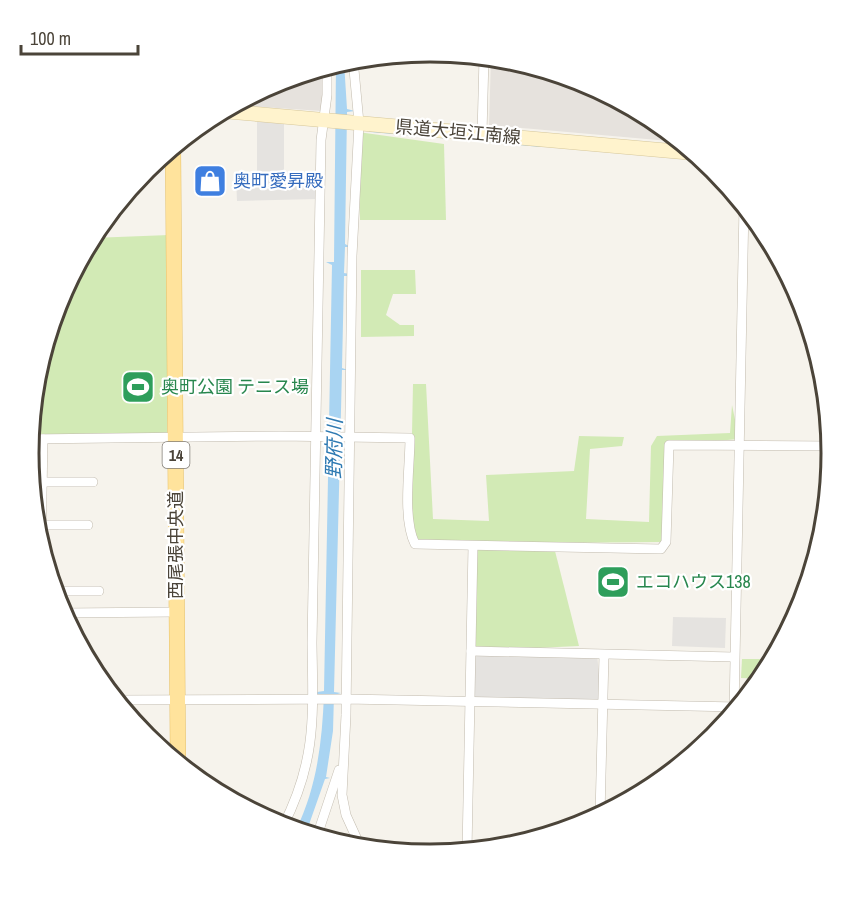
<svg xmlns="http://www.w3.org/2000/svg" width="860" height="906" font-family="'Archivo Narrow','Noto Sans JP',sans-serif">
<rect width="100%" height="100%" fill="#f6f3ec"/>
<g fill="#e6e2dd">
<path d="M 491,58 L 509,59 L 584,82 L 653,119 L 670,133 L 669,141 L 489,125 Z"/>
<path d="M 324,68 L 322,111 L 233,105 L 277,82 Z"/>
</g>
<g fill="#d2eab5">
<path d="M 358,132 L 444,144 L 446,220 L 360,220 Z"/>
<path d="M 169,235 L 167,435 L 30,436 L 36,374 L 59,299 L 92,238 Z"/>
<path d="M 361,270 L 415,270 L 416,294 L 393,294 L 386,315 L 400,325 L 414,325 L 414,336 L 361,337 Z"/>
<path d="M 413,384 L 426,384 L 433,519 L 489,521 L 486,475 L 574,471 L 579,436 L 624,437 L 622,446 L 590,449 L 586,519 L 649,522 L 651,446 L 657,436 L 730,433 L 732,405 L 739,439 L 669,445 L 666,542 L 418,544 L 410,533 Z"/>
<path d="M 554,547 L 579,646 L 471,651 L 473,549 Z"/>
<path d="M 742,659 L 773,659 L 762,679 L 741,678 Z"/>
</g>
<g fill="#e5e3e0">
<path d="M 257,120 L 284,123 L 284,177 L 317,177 L 317,199 L 237,201 L 236,177 L 257,177 Z"/>
<path d="M 673,617 L 726,618 L 725,648 L 672,646 Z"/>
<path d="M 471,651 L 597,654 L 602,705 L 470,703 Z"/>
</g>
<path fill="#a9d4f2" d="M 344,62 L 347,109 L 355,111 L 347,112 L 345,244 L 351,247 L 345,247 L 344,273 L 350,274 L 350,276 L 344,276 L 342,368 L 348,370 L 342,370 L 334,692 L 341,693 L 334,695 L 333,731 L 326,777 L 330,778 L 325,779 L 306,833 L 296,830 C 317,787 322,742 324,695 L 317,694 L 317,692 L 324,691 L 332,265 L 326,262 L 334,262 L 336,64 Z"/>
<g fill="none" stroke-linecap="round" stroke-linejoin="round">
<path stroke="#a9d4f2" stroke-width="2" d="M 370,131 L 541,146"/>
<defs>
<g id="street">
<path d="M 353,59 L 359,123 L 352,256 L 346,715 L 342,795 L 346,815 L 361,848"/>
<path d="M 482,134 L 484,57"/>
<path d="M 30,439 L 280,436 L 410,438 C 410,468 402,518 415,544 L 661,549 L 666,542 L 669,445 L 831,446"/>
<path d="M 40,482 L 93,482"/>
<path d="M 41,525 L 88,525"/>
<path d="M 41,548 L 43,439"/>
<path d="M 54,591 L 99,591"/>
<path d="M 63,613 L 176,612"/>
<path d="M 471,651 L 734,657"/>
<path d="M 116,700 L 346,699 L 738,707"/>
<path d="M 734,711 L 744,206"/>
<path d="M 600,815 L 604,655"/>
<path d="M 283,826 C 317,760 313,714 312,643 L 321,140 L 327,95 L 327,67"/>
<path d="M 317,836 L 339,770"/>
<path d="M 467,851 L 473,546"/>
</g>
<path id="secondary" d="M 222,111 L 694,153"/>
<path id="primary" d="M 173,147 L 178,763"/>
</defs>
<use href="#street" stroke="#c2bbae" stroke-width="10"/>
<use href="#secondary" stroke="#d6c79b" stroke-width="15"/>
<use href="#primary" stroke="#e6c16a" stroke-width="16"/>
<use href="#street" stroke="#fff" stroke-width="9"/>
<use href="#secondary" stroke="#fff3cd" stroke-width="14"/>
<use href="#primary" stroke="#ffe39c" stroke-width="15"/>
</g>
<defs>
<symbol id="shop-square" viewBox="-11 -11 22 22"><rect x="-9" y="-9" width="18" height="18" rx="4" fill="#3f7fe0" stroke="#fff"/><path d="M-5-2.5h2.3a2.7 3.5 0 0 1 5.4 0H5L5.5 6h-11ZM-1.5-2.5h3a1.5 2.3 0 0 0-3 0Z" fill="#fff"/></symbol>
<symbol id="stadium-square" viewBox="-11 -11 22 22"><rect x="-9" y="-9" width="18" height="18" rx="4" fill="#2e9e5b" stroke="#fff"/><path d="M0-5a6.5 5 0 1 0 0 10a6.5 5 0 1 0 0-10ZM-3.5-1.8h7v3.6h-7Z" fill="#fff"/></symbol>
</defs>
<g fill-rule="evenodd">
<use href="#shop-square" x="191" y="162" width="38" height="38"/>
<use href="#stadium-square" x="119" y="368" width="38" height="38"/>
<use href="#stadium-square" x="594" y="563" width="38" height="38"/>
</g>
<g text-anchor="middle" stroke-width="4.5" stroke-linejoin="round" paint-order="stroke">
<rect fill="#fff" stroke="#817c74" stroke-width="1.5" x="162.5" y="442" width="27" height="26" rx="4.5"/>
<g font-size="16" font-weight="bold" fill="#4b4439">
<text x="176" y="461">14</text>
</g>
<g font-size="18" fill="#4b4439" stroke="#fff">
<text transform="translate(458 132) rotate(5)" y="6">県道大垣江南線</text>
<text transform="translate(176 545) rotate(-90)" y="6">西尾張中央道</text>
</g>
<g font-size="18" fill="#366cbe" stroke="#fff" text-anchor="start">
<text x="233" y="187">奥町愛昇殿</text>
</g>
<g font-size="18" fill="#27864d" stroke="#fff" text-anchor="start">
<text x="161" y="393">奥町公園 テニス場</text>
<text x="636" y="588">エコハウス138</text>
</g>
<g font-size="20" font-style="italic" fill="#2e7ab2" stroke="#fff">
<text transform="translate(334 449) rotate(-89)" y="7">野府川</text>
</g>
</g>
<path d="M0 0H860V906H0ZM39 453a391 391 0 1 1 782 0a391 391 0 1 1-782 0Z" fill="#fff" fill-rule="evenodd"/>
<path fill="none" stroke="#4b4439" stroke-width="3" d="M39 453a391 391 0 1 1 782 0a391 391 0 1 1-782 0Z"/>
<path d="M21 45v9h117v-9" fill="none" stroke="#4b4439" stroke-width="3"/>
<text x="30" y="45" font-size="18" fill="#4b4439" stroke="#ffffff" stroke-width="4.5" paint-order="stroke">100 m</text>
</svg>
